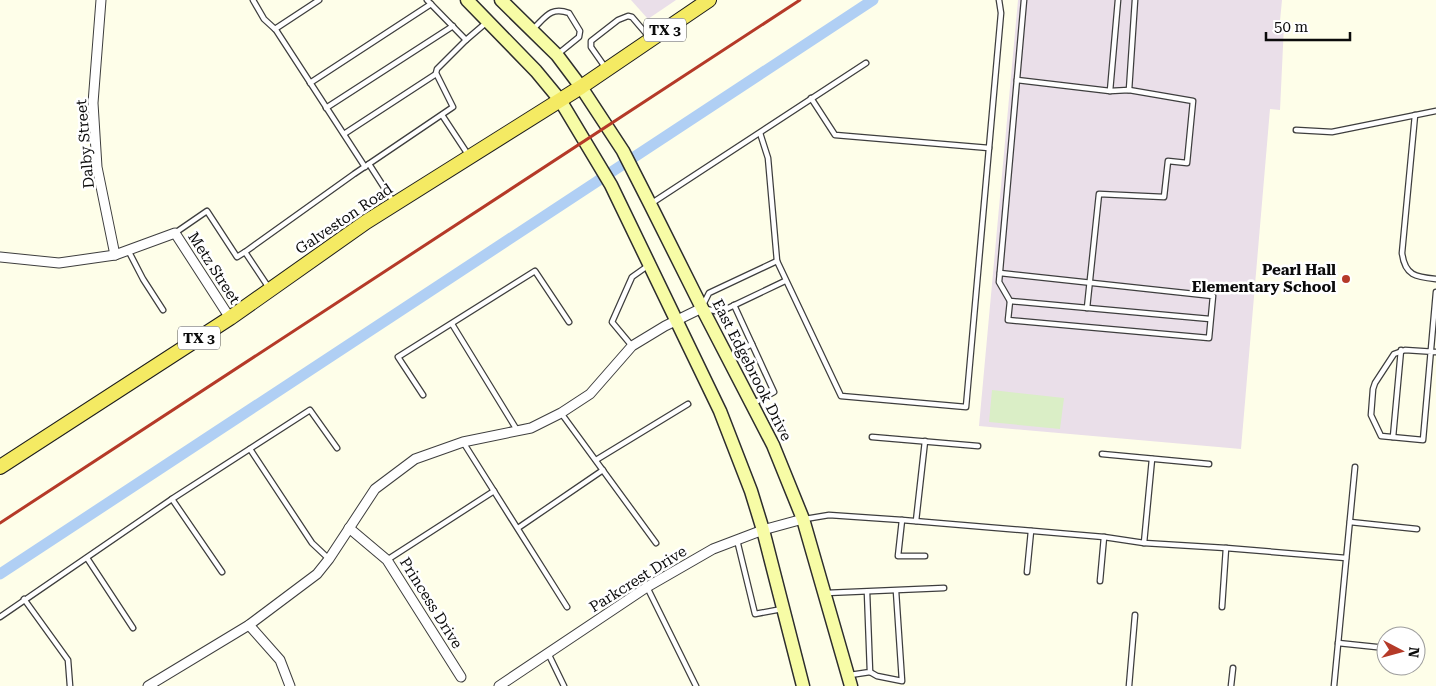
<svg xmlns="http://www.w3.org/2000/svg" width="1436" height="686" font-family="'Roboto Serif',serif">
<rect width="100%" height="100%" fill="#fefee9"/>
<g fill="#eadfe9">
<path d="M 631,0 L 676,0 L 648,19 Z"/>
<path d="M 1018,0 L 1282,0 L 1280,21 L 1284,25 L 1280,110 L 1270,109 L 1241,449 L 979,426 Z"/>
</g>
<path fill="#daeec6" d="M 992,390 L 1064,398 L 1060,429 L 989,422 Z"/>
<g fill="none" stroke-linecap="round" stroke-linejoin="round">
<path stroke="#b0cff4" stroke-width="11" d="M 0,574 L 873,0"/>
<defs>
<g id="lane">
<path d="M 253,0 L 264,19 L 276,30 L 365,167"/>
<path d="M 427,0 L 466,40 L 487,22"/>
<path d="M 1024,0 L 999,282 L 1010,301 L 1210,319"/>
<path d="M 275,29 L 319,0"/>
<path d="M 533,29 C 545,18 550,6 569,13 L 580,31 L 579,37 L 558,54"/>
<path d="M 605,67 L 591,47 L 591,41 L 618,20 L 628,16 L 632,17 L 650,38"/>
<path d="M 1017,80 L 1110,91 L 1129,90 L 1193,101 L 1187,163 L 1168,161 L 1164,197 L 1099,194 L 1087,308"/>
<path d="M 310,83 L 431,4"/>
<path d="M 1129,90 L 1135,0"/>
<path d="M 1110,91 L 1118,0"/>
<path d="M 811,98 L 835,135 L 989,148"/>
<path d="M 326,108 L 453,26"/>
<path d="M 442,115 L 469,156"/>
<path d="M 1415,115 L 1402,253 C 1405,276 1416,277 1436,279"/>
<path d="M 1296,130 L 1332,132 L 1436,111"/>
<path d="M 760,133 L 768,158 L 777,261 L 841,396 L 966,407 L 1001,13 L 999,0"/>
<path d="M 344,134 L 436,74"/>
<path d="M 369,164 L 394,203"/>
<path d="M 652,203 L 866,63"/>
<path d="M 175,233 L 207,211 L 237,257 L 245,252 L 269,288"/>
<path d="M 128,250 L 143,279 L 163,310"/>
<path d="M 245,252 L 354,174 L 453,107 L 436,73 L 437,69 L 466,40"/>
<path d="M 1000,273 L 1213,296 L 1209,338 L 1008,320 L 1010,301"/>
<path d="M 1436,292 L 1423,440 L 1381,436 L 1371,415 L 1373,389 L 1375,383 L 1394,354 L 1405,350 L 1436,352"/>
<path d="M 703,305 L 709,293 L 777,261"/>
<path d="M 734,305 L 774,392 L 754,403"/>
<path d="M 706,309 L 720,312 L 785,281"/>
<path d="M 452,324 L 517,430"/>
<path d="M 632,346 L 612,322 L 632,277 L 649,265"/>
<path d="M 729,357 L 752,344"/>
<path d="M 423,395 L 398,357 L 535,271 L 569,322"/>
<path d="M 561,413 L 656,543"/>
<path d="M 872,437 L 978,446"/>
<path d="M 1393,437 L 1401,350"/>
<path d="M 463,442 L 567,607"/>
<path d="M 250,449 L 312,543 L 329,559"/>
<path d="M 1102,454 L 1209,464"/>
<path d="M 596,460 L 688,404"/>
<path d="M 172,499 L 222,572"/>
<path d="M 805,519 L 829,515 L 902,520 L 1104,537 L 1144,543 L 1226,548 L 1346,558"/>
<path d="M 902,520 L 898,556 L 925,556"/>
<path d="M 916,521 L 925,441"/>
<path d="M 1350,522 L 1417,529"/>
<path d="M 518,528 L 603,470"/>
<path d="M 737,540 L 755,614 L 782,609"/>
<path d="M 1144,543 L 1152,459"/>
<path d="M 87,558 L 133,628"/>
<path d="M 387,560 L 494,491"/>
<path d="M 1027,572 L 1031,531"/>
<path d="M 1100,581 L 1104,537"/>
<path d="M 647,587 L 696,686"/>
<path d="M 826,593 L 944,588"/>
<path d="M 24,599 L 68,660 L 70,686"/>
<path d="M 1222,607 L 1226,548"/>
<path d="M 0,617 L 172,499 L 310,410 L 337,448"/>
<path d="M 1338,643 L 1386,648"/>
<path d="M 548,653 L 564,686"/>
<path d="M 870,672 L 877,676 L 902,681 L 896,591"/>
<path d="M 850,675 L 870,672 L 867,592"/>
<path d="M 1129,686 L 1135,615"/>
<path d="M 1231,686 L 1233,668"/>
<path d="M 1334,686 L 1355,467"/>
</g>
<g id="street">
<path d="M 101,0 L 93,103 L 97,167 L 115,255"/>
<path d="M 0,257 L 59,263 L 115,255 L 175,233 L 230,318"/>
<path d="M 349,528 L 387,560 L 461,677"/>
<path d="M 249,625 L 280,660 L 290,686"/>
<path d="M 148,686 L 249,625 L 317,574 L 329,559 L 375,489 L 415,459 L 463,442 L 531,428 L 561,413 L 590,394 L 632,346 L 665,326 L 702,308"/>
<path d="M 499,686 L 647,587 L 713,549 L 763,530 L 803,519"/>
</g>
<g id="secondary">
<path d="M 467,0 L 536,71 L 560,100 L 611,185 L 720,411 L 751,491 L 763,530 L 803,686"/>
<path d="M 501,0 L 557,55 L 581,87 L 623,151 L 650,204 L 702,308 L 773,445 L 803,519 L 851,686"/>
</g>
<path id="primary" d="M 0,467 L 230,318 L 366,222 L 581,87 L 709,0"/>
</defs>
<use href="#lane" stroke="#3e3e3e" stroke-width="7"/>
<use href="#street" stroke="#3e3e3e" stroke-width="11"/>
<use href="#secondary" stroke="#2d2d2d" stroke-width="15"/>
<use href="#primary" stroke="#1c1c1c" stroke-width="16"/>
<use href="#lane" stroke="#fff" stroke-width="4.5"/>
<use href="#street" stroke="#fff" stroke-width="9"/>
<use href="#secondary" stroke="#f7fca6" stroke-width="12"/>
<use href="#primary" stroke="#f4ea63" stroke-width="14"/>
<path stroke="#b53a28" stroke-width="3" d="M 0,523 L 800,0"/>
</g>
<circle fill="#b53a28" stroke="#fff" stroke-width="2" cx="1346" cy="279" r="5"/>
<g text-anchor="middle" stroke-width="5" stroke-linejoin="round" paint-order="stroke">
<g fill="#fff" stroke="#545454" stroke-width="1">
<rect x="644" y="18.5" width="42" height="23" rx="4"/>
<rect x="178" y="326.5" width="42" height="23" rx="4"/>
</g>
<g font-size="14" font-weight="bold" fill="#0b0b0b">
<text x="665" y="35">TX 3</text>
<text x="199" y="343">TX 3</text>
</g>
<g font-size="15" fill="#0b0b0b" stroke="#fff">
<text transform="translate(85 144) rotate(-95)" y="5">Dalby Street</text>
<text transform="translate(344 219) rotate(-34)" y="5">Galveston Road</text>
<text transform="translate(214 268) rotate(57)" y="5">Metz Street</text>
<text transform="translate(752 370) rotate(63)" y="5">East Edgebrook Drive</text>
<text transform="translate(638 579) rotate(-32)" y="5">Parkcrest Drive</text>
<text transform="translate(431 603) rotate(58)" y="5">Princess Drive</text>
</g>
<g font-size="15" font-weight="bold" fill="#0b0b0b" stroke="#fff" text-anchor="end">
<text x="1336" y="275">Pearl Hall<tspan x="1336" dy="17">Elementary School</tspan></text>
</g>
</g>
<g transform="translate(1401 651) rotate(96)"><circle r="24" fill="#ffffff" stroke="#9d9d9d"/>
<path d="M0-4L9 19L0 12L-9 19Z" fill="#b53a28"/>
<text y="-8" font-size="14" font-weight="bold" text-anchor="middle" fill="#0b0b0b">N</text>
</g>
<path d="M1266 32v8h84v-8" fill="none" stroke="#0b0b0b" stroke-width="2.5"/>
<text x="1274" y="32" font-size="15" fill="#0b0b0b" stroke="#ffffff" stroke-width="4" paint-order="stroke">50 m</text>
</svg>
